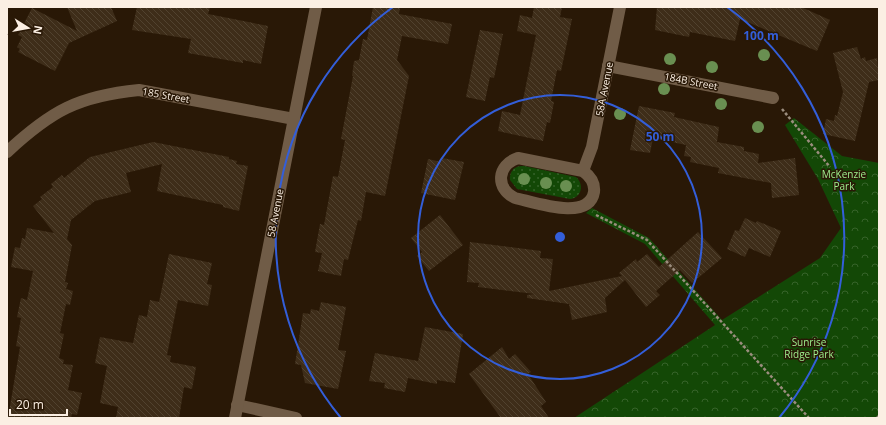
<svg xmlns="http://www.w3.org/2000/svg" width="886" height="425" font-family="'Open Sans',sans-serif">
<defs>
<pattern id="grass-dots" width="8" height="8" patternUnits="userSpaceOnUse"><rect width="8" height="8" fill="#134806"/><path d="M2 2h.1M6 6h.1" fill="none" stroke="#36632a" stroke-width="1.8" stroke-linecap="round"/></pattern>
<pattern id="park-crowns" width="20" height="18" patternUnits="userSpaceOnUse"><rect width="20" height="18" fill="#134806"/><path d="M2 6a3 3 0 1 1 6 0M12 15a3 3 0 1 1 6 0" fill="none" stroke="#36632a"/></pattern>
<pattern id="building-back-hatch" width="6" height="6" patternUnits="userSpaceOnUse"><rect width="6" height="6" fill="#3e2d19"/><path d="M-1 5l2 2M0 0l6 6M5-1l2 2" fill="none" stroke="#51422f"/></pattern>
</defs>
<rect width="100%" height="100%" fill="#291806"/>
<path fill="url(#grass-dots)" d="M 524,166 L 576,177 C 585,185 581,198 570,199 L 517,189 L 510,180 C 509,171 515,165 524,166 Z"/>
<path fill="url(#park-crowns)" d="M 794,118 L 842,156 L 879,163 L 879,418 L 574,418 L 715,325 L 645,244 L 586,213 L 592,208 L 649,238 L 722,320 L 820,258 L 841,228 L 818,179 L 785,125 Z"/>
<g fill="url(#building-back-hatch)">
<path d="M 67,7 L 111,7 L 117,21 L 69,43 L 55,71 L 18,52 L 20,49 L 17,47 L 22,37 L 18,35 L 32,8 L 77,31 Z"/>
<path d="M 137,7 L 210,7 L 208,14 L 268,26 L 261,64 L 243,60 L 243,63 L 188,53 L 191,39 L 132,30 Z"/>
<path d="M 373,7 L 400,7 L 399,14 L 452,24 L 448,44 L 402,36 L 397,60 L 409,76 L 385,196 L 366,192 L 361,221 L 358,220 L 348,260 L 344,259 L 341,276 L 318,271 L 322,253 L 315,252 L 320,224 L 324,225 L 333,176 L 338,177 L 345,140 L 341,139 L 353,76 L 352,76 L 354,61 L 359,60 L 363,39 L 367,40 Z"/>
<path d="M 534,7 L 562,7 L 560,17 L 572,19 L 561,71 L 557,70 L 551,101 L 554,102 L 550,123 L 547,122 L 543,141 L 498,131 L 502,111 L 520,115 L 536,35 L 517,31 L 520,15 L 532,18 Z"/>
<path d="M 657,7 L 801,7 L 830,20 L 817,51 L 740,19 L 735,41 L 690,32 L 689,37 L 655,30 Z"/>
<path d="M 480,30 L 503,34 L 494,78 L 490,77 L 485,101 L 466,97 Z"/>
<path d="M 857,47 L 861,59 L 865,57 L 866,61 L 877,58 L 879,80 L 869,82 L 855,141 L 823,134 L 826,119 L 834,121 L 835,115 L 837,116 L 843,92 L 833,53 Z"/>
<path d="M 639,106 L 675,113 L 674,117 L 719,127 L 717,142 L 744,147 L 744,151 L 759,154 L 758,163 L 795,158 L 799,195 L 772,198 L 771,183 L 718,173 L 719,168 L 690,162 L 691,157 L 684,156 L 686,145 L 653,138 L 650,153 L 630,150 Z"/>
<path d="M 153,142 L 229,157 L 229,159 L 237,161 L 236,164 L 248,166 L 239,211 L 223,207 L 223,205 L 157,191 L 162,164 L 126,173 L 131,192 L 95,201 L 71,220 L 67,239 L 72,245 L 65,282 L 68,283 L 66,289 L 73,291 L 70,305 L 66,304 L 60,333 L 64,334 L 59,358 L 64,360 L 63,364 L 73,365 L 68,390 L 82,393 L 77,415 L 72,414 L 71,418 L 8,418 L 20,347 L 16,346 L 21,318 L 17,317 L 21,298 L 27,300 L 33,271 L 11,267 L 15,247 L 20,248 L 22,238 L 25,239 L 27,228 L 54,233 L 33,206 L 42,199 L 40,197 L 53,187 L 51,184 L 62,175 L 64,178 L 90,157 Z"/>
<path d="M 442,158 L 464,162 L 455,200 L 421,193 L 428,159 L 441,162 Z"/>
<path d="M 440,215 L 463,245 L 429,271 L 417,256 L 422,252 L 411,238 Z"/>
<path d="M 745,218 L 756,223 L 757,221 L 781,231 L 770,257 L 749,248 L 745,257 L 727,249 L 735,230 L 739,231 Z"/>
<path d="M 698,232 L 722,258 L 692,283 L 680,270 L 656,291 L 660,295 L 646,307 L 625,280 L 605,298 L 607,312 L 572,320 L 569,304 L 527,298 L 527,295 L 535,294 L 478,287 L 479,283 L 467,282 L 470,242 L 541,251 L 540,258 L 553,259 L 549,291 L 622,276 L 619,273 L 636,259 L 637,262 L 647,254 L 659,267 Z"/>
<path d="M 169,254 L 212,263 L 207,284 L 212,285 L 208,306 L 178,300 L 167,355 L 171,356 L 170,362 L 196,367 L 192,389 L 184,387 L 179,418 L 116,418 L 118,407 L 100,403 L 107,366 L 95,363 L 100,337 L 133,343 L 139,315 L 147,317 L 150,300 L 159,302 Z"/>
<path d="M 321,302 L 346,307 L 338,350 L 346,351 L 338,389 L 305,383 L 301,365 L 295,364 L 303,313 L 310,314 L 311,309 L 319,311 Z"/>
<path d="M 425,327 L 463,334 L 455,383 L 437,380 L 437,384 L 408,378 L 405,392 L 384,388 L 385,383 L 369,381 L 375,353 L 418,361 Z"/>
<path d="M 502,347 L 509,359 L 515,354 L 531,372 L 528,374 L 546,402 L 541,406 L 549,418 L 501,418 L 469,374 Z"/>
</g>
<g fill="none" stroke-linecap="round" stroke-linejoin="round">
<g stroke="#9b8d7e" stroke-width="2.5" stroke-dasharray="3 2" stroke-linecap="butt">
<path d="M 782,109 L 830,167"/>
<path d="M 596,215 L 647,240 L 809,418"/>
<path d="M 877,418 L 879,416"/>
</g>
<g stroke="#705c47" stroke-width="12">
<path d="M 608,66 L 773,98"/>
<path d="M 7,152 C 51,111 78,96 139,90 L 294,119"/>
<path d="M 518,158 L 583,171 C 590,176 595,183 594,192 C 589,222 534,202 515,198 C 495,188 497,165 518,158 Z"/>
<path d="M 583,171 L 592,147 L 620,7"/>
<path d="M 237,405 L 296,418"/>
<path d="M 235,418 L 316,7"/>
</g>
</g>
<g fill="#698f51">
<circle cx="764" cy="55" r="6"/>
<circle cx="670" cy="59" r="6"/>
<circle cx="712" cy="67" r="6"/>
<circle cx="664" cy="89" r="6"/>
<circle cx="721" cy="104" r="6"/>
<circle cx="620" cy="114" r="6"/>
<circle cx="758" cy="127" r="6"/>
<circle cx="524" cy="179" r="6"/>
<circle cx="546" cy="183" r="6"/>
<circle cx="566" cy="186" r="6"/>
</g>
<g fill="none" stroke="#335ed9" stroke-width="2">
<circle cx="560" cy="237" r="142"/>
<path d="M341 418A284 284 0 0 1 393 7M727 7A284 284 0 0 1 779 418"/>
</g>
<g text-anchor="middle" stroke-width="3" stroke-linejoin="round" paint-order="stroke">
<g font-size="10" fill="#fbefe3" stroke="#291806">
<text transform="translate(691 81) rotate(11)" y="4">184B Street</text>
<text transform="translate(604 89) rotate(-79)" y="4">58A Avenue</text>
<text transform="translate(166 95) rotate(10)" y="4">185 Street</text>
<text transform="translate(275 213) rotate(-79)" y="4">58 Avenue</text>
</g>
<g font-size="10" fill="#9ef18e" stroke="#291806">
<text x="844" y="178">McKenzie<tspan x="844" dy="12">Park</tspan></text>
<text x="809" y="346">Sunrise<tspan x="809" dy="12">Ridge Park</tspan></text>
</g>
</g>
<circle cx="560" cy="237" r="6" fill="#335ed9" stroke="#291806" stroke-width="2"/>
<g font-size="12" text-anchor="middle" font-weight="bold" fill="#335ed9" stroke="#291806" stroke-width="3" stroke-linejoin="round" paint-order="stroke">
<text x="761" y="40">100 m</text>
<text x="660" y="141">50 m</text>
</g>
<rect width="886" height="425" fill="none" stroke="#fbefe3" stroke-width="16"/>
<g transform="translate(28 28) rotate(101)" stroke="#291806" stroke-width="3" paint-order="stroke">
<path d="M0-3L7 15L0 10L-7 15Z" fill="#fbefe3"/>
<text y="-6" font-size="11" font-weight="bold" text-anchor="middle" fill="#fbefe3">N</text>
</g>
<path d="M10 409v6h57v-6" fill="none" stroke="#fbefe3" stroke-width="2"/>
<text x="16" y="409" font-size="12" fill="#fbefe3" stroke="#291806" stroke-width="3" paint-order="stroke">20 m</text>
</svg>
